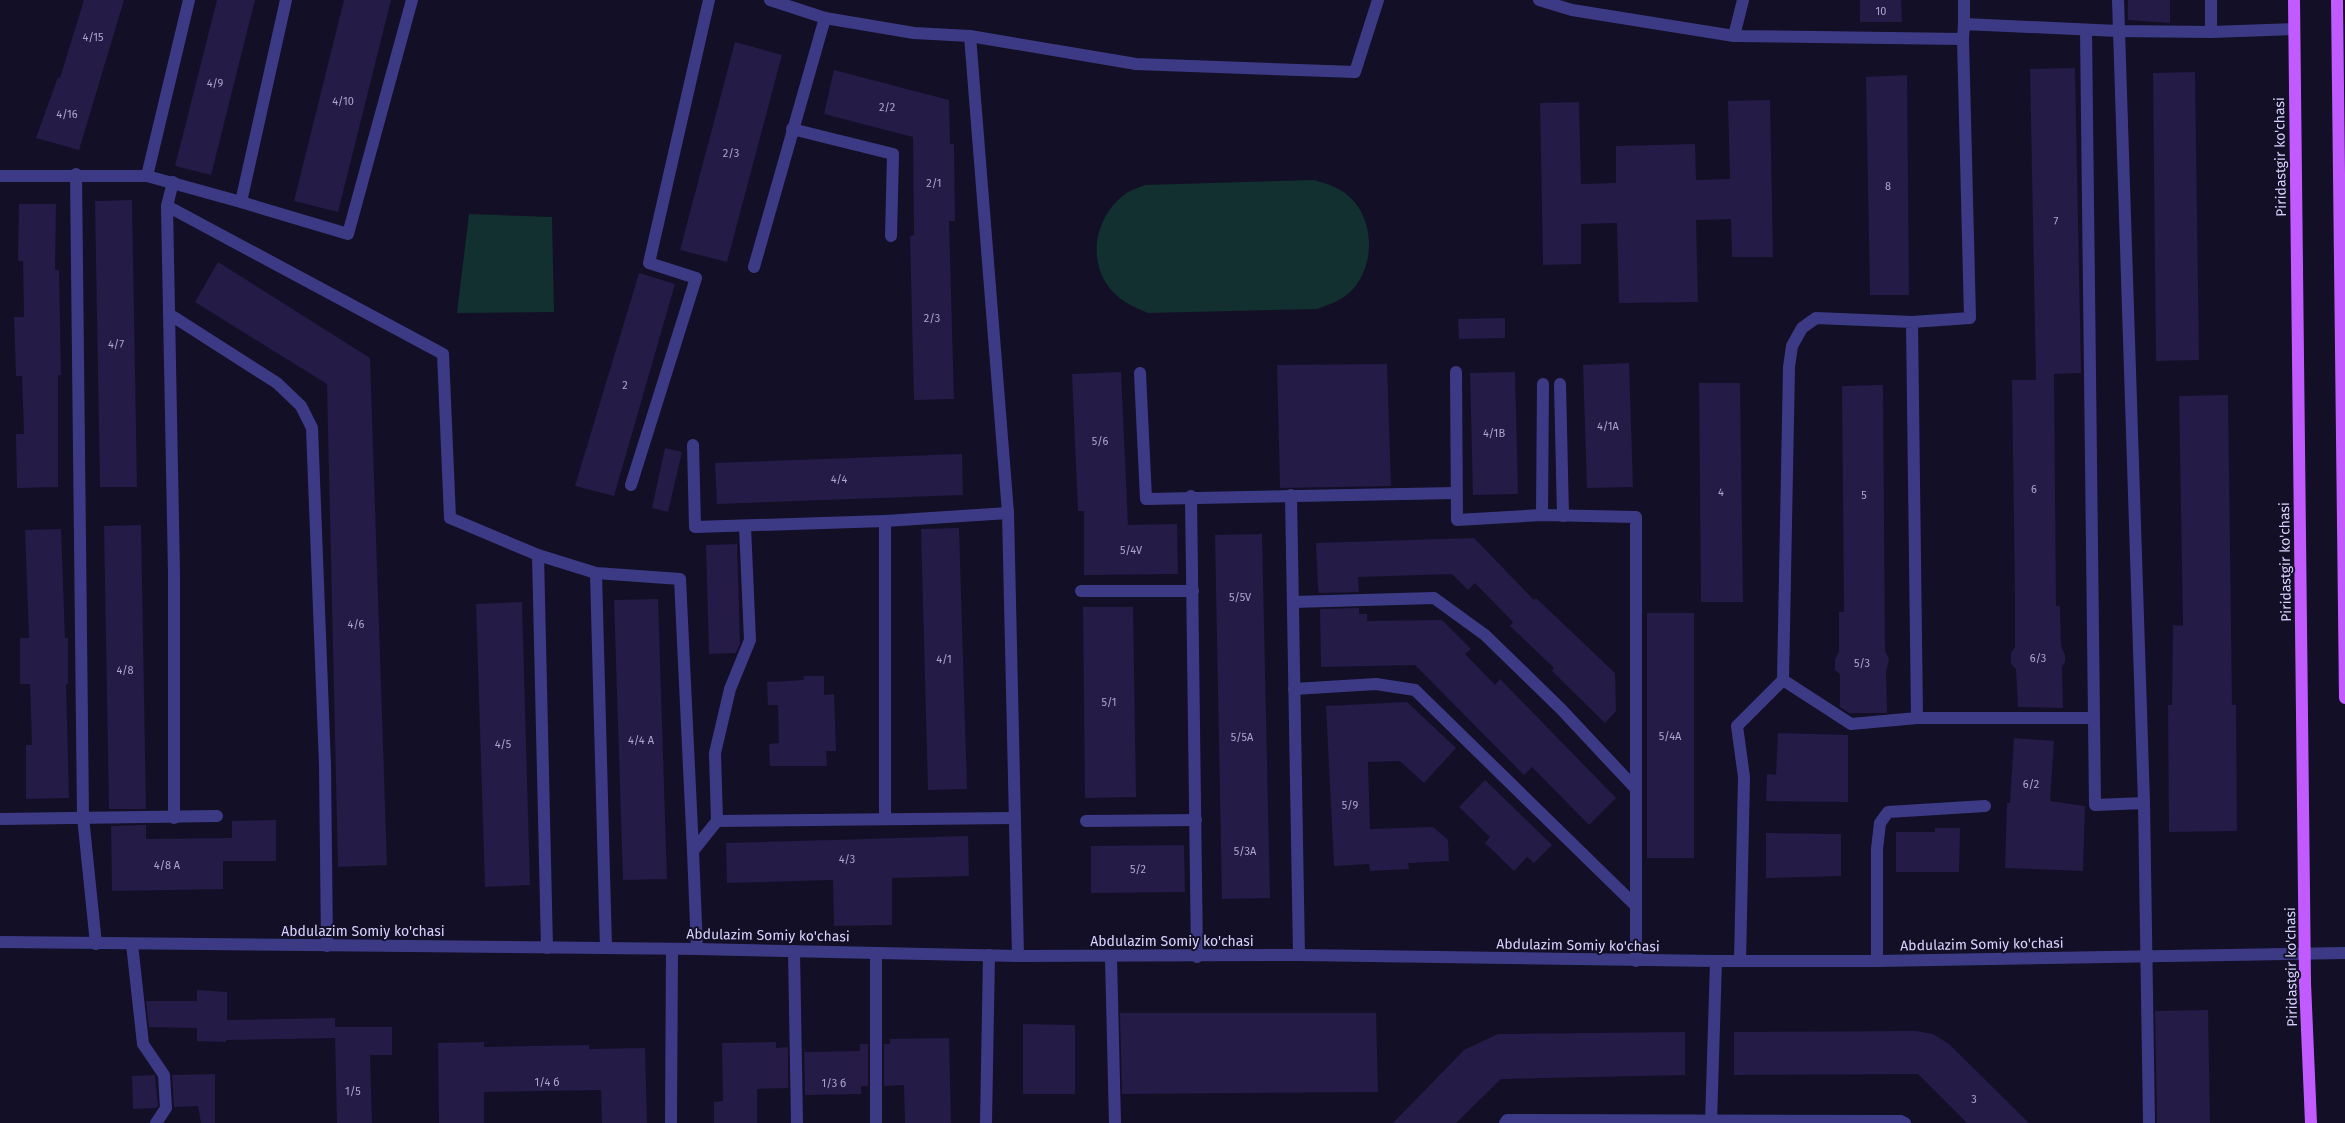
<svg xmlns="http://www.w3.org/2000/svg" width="2345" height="1123" font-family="'Fira Sans',sans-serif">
<rect width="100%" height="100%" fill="#130f26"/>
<g fill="#12302f">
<path d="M 1314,180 C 1320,182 1326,183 1332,186 C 1373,202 1380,258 1353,289 C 1344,300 1330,304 1317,309 L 1148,313 C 1134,307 1122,302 1112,291 C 1086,262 1095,217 1124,195 C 1130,190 1138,188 1145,185 Z"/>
<path d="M 469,214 L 552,217 L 554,312 L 457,313 Z"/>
</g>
<g fill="#241b47">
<path d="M 84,0 L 124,0 L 79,150 L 36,138 L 58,77 L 60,78 Z"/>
<path d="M 217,0 L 255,0 L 211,175 L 175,166 Z"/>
<path d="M 344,0 L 391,0 L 338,212 L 294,201 Z"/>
<path d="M 1860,0 L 1901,0 L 1902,22 L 1860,22 Z"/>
<path d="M 2128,0 L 2170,0 L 2170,23 L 2128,20 Z"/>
<path d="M 735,42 L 782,55 L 727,262 L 680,250 Z"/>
<path d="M 2075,68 L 2081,373 L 2054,374 L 2056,606 L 2060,606 L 2061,646 L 2065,655 L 2065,662 L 2062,667 L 2063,708 L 2018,707 L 2016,669 L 2011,664 L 2011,653 L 2015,647 L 2015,599 L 2012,380 L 2036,380 L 2030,69 Z"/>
<path d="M 834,70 L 949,100 L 950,144 L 954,144 L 955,221 L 949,221 L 954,399 L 914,400 L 910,236 L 914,235 L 913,137 L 824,114 Z"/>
<path d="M 2195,72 L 2199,360 L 2156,361 L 2153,73 Z"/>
<path d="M 1907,75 L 1909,295 L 1870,295 L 1866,77 Z"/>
<path d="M 1770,100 L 1773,257 L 1732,257 L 1731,219 L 1696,220 L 1698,302 L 1619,303 L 1617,223 L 1581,224 L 1581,264 L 1543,265 L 1540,103 L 1579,102 L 1581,184 L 1616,183 L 1616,146 L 1695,144 L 1696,180 L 1730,179 L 1728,101 Z"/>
<path d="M 132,200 L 137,487 L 100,487 L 95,201 Z"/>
<path d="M 19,204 L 56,204 L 55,270 L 59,270 L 61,375 L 58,375 L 58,487 L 17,488 L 16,434 L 24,434 L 22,376 L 16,376 L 14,317 L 24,317 L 23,261 L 18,261 Z"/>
<path d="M 218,262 L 370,358 L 387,865 L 338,867 L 327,384 L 195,302 Z"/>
<path d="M 639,273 L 675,284 L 614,496 L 575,486 Z"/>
<path d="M 1505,318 L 1505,338 L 1459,339 L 1458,319 Z"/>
<path d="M 1629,363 L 1633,487 L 1587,488 L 1583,365 Z"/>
<path d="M 1387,364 L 1391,486 L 1280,488 L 1277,365 Z"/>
<path d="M 1121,372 L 1128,525 L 1177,524 L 1178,574 L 1084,575 L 1084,511 L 1078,511 L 1072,374 Z"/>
<path d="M 1515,372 L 1518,494 L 1473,495 L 1470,373 Z"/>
<path d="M 1699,383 L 1740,383 L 1743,602 L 1701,602 Z"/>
<path d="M 1883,385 L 1885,651 L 1889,659 L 1886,672 L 1887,713 L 1849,713 L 1840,707 L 1840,674 L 1835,670 L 1835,659 L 1839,652 L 1839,612 L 1844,612 L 1842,386 Z"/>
<path d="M 2228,395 L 2232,705 L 2236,705 L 2237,831 L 2169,832 L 2168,705 L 2172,705 L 2173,625 L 2183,626 L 2179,396 Z"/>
<path d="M 665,448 L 682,452 L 668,512 L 652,508 Z"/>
<path d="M 962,454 L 963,495 L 717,504 L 715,463 Z"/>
<path d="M 141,525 L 146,809 L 109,809 L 104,526 Z"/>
<path d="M 959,528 L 967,789 L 928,790 L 921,529 Z"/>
<path d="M 61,529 L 65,638 L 68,638 L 68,684 L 66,684 L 69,798 L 26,799 L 26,745 L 32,745 L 30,684 L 20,684 L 20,638 L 29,638 L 25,530 Z"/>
<path d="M 1262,534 L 1270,898 L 1222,899 L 1215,535 Z"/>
<path d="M 1474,538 L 1534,600 L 1536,598 L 1615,673 L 1616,711 L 1605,723 L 1552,671 L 1554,668 L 1510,626 L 1513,622 L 1475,583 L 1468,590 L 1452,574 L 1358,577 L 1359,592 L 1319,593 L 1318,588 L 1316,543 Z"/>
<path d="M 737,544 L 740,643 L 736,653 L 709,654 L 706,545 Z"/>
<path d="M 658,599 L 667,879 L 623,880 L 614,600 Z"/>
<path d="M 522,602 L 530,885 L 485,887 L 476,604 Z"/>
<path d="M 1083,607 L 1133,607 L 1136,797 L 1085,798 Z"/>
<path d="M 1359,608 L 1359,614 L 1367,614 L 1367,621 L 1442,620 L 1471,649 L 1465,654 L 1495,685 L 1500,679 L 1616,798 L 1589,825 L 1532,767 L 1524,775 L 1415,665 L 1321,667 L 1320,609 Z"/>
<rect x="1647" y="613" width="47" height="245"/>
<path d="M 803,676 L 824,676 L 824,695 L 834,694 L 836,751 L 826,751 L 827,766 L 770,766 L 769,744 L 779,743 L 778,705 L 768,705 L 767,682 L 804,680 Z"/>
<path d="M 1407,702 L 1456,748 L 1424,783 L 1400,761 L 1368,762 L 1370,829 L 1433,827 L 1448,840 L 1449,861 L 1408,863 L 1409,869 L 1370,871 L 1369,864 L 1334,866 L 1326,706 Z"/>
<path d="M 1778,733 L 1848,735 L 1848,802 L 1766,801 L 1767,774 L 1776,775 Z"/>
<path d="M 2014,738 L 2054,741 L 2050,801 L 2085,806 L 2083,871 L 2005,868 L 2007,803 L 2010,803 Z"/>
<path d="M 1485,780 L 1552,845 L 1534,863 L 1527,857 L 1514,871 L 1485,843 L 1490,837 L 1459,807 Z"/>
<path d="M 276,820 L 276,861 L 223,861 L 223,889 L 112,891 L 111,826 L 146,825 L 146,839 L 232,838 L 232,821 Z"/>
<path d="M 1935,828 L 1960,828 L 1959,872 L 1896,872 L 1896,832 L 1935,832 Z"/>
<path d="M 1766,833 L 1841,834 L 1841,876 L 1766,878 Z"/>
<path d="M 968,836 L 969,876 L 892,878 L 892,925 L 834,926 L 833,880 L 727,883 L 726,843 Z"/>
<path d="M 1184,845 L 1185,892 L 1091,893 L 1091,846 Z"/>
<path d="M 197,990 L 227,992 L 227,1020 L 335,1018 L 335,1027 L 392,1027 L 392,1055 L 370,1055 L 372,1123 L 337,1123 L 335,1038 L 226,1040 L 226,1042 L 197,1041 L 197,1028 L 149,1027 L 146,1001 L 197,1001 Z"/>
<path d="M 2208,1010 L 2210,1123 L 2157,1123 L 2155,1011 Z"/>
<path d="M 1120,1013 L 1376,1013 L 1378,1092 L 1122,1094 Z"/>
<path d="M 1023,1024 L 1075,1025 L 1075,1094 L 1023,1094 Z"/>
<path d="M 1916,1031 L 1933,1034 L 1949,1044 L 2029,1123 L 1967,1123 L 1918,1074 L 1734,1075 L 1734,1032 Z"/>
<path d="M 1685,1032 L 1685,1075 L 1501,1079 L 1456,1123 L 1393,1123 L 1464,1050 L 1498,1034 Z"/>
<path d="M 949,1038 L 951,1123 L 905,1123 L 904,1085 L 884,1086 L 884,1044 L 890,1044 L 890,1039 Z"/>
<path d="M 484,1042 L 484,1047 L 589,1045 L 589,1049 L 645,1048 L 647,1123 L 602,1123 L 601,1090 L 484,1092 L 484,1123 L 439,1123 L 438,1043 Z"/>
<path d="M 776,1042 L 776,1048 L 788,1047 L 788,1088 L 757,1089 L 757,1123 L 714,1123 L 714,1102 L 723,1101 L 722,1043 Z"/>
<path d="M 860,1044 L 868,1044 L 868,1086 L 861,1086 L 861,1094 L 805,1095 L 804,1047 L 805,1052 L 860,1051 Z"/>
<path d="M 215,1074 L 215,1123 L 201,1123 L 198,1106 L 174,1107 L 172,1075 Z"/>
<path d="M 155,1075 L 158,1106 L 156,1108 L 133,1109 L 132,1076 Z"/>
</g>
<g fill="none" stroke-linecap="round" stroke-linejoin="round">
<g stroke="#3d3a85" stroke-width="12">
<path d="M 770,0 L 825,18 L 914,33 L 970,36 L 1136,64 L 1355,72 L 1378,0"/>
<path d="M 1539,0 L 1572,10 L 1734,36 L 1963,39 L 1964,24 L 2118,31 L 2211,32 L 2211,0"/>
<path d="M 2118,0 L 2144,803 L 2149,1123"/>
<path d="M 1964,24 L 1964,0"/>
<path d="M 2086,30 L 2095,805 L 2144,803"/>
<path d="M 2211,32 L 2294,29"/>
<path d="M 970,36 L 1008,513 L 1018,956"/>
<path d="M 1734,36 L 1743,0"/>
<path d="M 792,129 L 893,154 L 891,236"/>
<path d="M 76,174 L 83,817 L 96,944"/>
<path d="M 0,176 L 147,176 L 241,202 L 286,0"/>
<path d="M 147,176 L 189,0"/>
<path d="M 173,182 L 167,206 L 174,573 L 174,818"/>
<path d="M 241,202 L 348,234 L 412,0"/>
<path d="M 167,206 L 443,354 L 450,518 L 538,555 L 596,573 L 680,579 L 693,851"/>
<path d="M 754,267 L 825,18"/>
<path d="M 169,314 L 277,383 L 301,406 L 312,428 L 325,765 L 327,946"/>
<path d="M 1912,322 L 1816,318 L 1802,328 L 1792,346 L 1789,367 L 1783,680 L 1851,724 L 1917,718 L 1912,322 L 1970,318 L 1963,39"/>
<path d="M 1456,372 L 1457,520 L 1542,515 L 1636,517 L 1636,961"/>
<path d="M 1140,373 L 1146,499 L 1456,493"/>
<path d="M 1560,384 L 1563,516"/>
<path d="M 693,445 L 695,527 L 885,521"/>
<path d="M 631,485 L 696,278 L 649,263 L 709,0"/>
<path d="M 1291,495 L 1299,955"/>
<path d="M 1191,496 L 1197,957"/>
<path d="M 1542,515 L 1543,384"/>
<path d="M 538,555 L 547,948"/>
<path d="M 596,573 L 606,948"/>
<path d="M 1081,591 L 1193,591"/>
<path d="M 1293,602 L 1434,598 L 1485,635 L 1561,709 L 1636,789"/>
<path d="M 1294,689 L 1376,684 L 1415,690 L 1636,906"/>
<path d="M 1917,718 L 2094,718"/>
<path d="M 885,818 L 885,521 L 1008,513"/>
<path d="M 0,819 L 217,816"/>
<path d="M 717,821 L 715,753 L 730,689 L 750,640 L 745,526"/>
<path d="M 1086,821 L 1196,820"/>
<path d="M 0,942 L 697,949 L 1018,956 L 1299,955 L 1716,961 L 1877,961 L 2345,953"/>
<path d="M 132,944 L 143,1044 L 164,1075 L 166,1108 L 156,1123"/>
<path d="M 697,949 L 693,851 L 717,821 L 1015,818"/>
<path d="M 794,951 L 797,1123"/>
<path d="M 876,953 L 876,1123"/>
<path d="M 1111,957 L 1115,1123"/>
<path d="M 1740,961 L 1744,777 L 1737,726 L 1783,680"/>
<path d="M 1877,961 L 1877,849 L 1880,823 L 1888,812 L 1985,806"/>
<path d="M 671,1123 L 672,949"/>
<path d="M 986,1123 L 989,955"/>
<path d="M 1505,1123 L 1507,1120 L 1901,1121 L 1905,1123"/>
<path d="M 1711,1123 L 1716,961"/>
</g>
<g stroke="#c25bff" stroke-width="12">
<path d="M 2294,0 L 2305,983 L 2311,1123"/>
<path d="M 2337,0 L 2345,698"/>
</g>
</g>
<g text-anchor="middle" stroke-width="4" stroke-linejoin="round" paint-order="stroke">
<g font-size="11" fill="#aca6d1">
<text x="1881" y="15">10</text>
<text x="93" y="41">4/15</text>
<text x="215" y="87">4/9</text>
<text x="343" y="105">4/10</text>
<text x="887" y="111">2/2</text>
<text x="67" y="118">4/16</text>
<text x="731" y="157">2/3</text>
<text x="934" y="187">2/1</text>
<text x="1888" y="190">8</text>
<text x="2056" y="225">7</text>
<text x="932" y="322">2/3</text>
<text x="116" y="348">4/7</text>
<text x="625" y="389">2</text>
<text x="1608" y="430">4/1A</text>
<text x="1494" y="437">4/1B</text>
<text x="1100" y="445">5/6</text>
<text x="839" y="483">4/4</text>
<text x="2034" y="493">6</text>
<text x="1721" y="496">4</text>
<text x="1864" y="499">5</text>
<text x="1131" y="554">5/4V</text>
<text x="1240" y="601">5/5V</text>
<text x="356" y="628">4/6</text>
<text x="2038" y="662">6/3</text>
<text x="944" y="663">4/1</text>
<text x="1862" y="667">5/3</text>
<text x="125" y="674">4/8</text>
<text x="1109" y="706">5/1</text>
<text x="1670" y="740">5/4A</text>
<text x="1242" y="741">5/5A</text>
<text x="641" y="744">4/4 A</text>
<text x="503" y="748">4/5</text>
<text x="2031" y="788">6/2</text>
<text x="1350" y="809">5/9</text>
<text x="1245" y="855">5/3A</text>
<text x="847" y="863">4/3</text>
<text x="167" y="869">4/8 A</text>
<text x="1138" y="873">5/2</text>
<text x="547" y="1086">1/4 б</text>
<text x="834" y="1087">1/3 б</text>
<text x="353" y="1095">1/5</text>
<text x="1974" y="1103">3</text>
</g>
<g font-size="14" fill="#d9d4ff" stroke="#130f26">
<text transform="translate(2280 157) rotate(-91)" y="5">Piridastgir ko'chasi</text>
<text transform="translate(2285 562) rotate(-91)" y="5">Piridastgir ko'chasi</text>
<text x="363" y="936">Abdulazim Somiy ko'chasi</text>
<text transform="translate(768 935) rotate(1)" y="5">Abdulazim Somiy ko'chasi</text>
<text x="1172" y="946">Abdulazim Somiy ko'chasi</text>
<text transform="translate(1982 944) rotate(-1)" y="5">Abdulazim Somiy ko'chasi</text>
<text transform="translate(1578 945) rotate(1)" y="5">Abdulazim Somiy ko'chasi</text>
<text transform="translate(2291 967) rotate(-91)" y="5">Piridastgir ko'chasi</text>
</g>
</g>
</svg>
